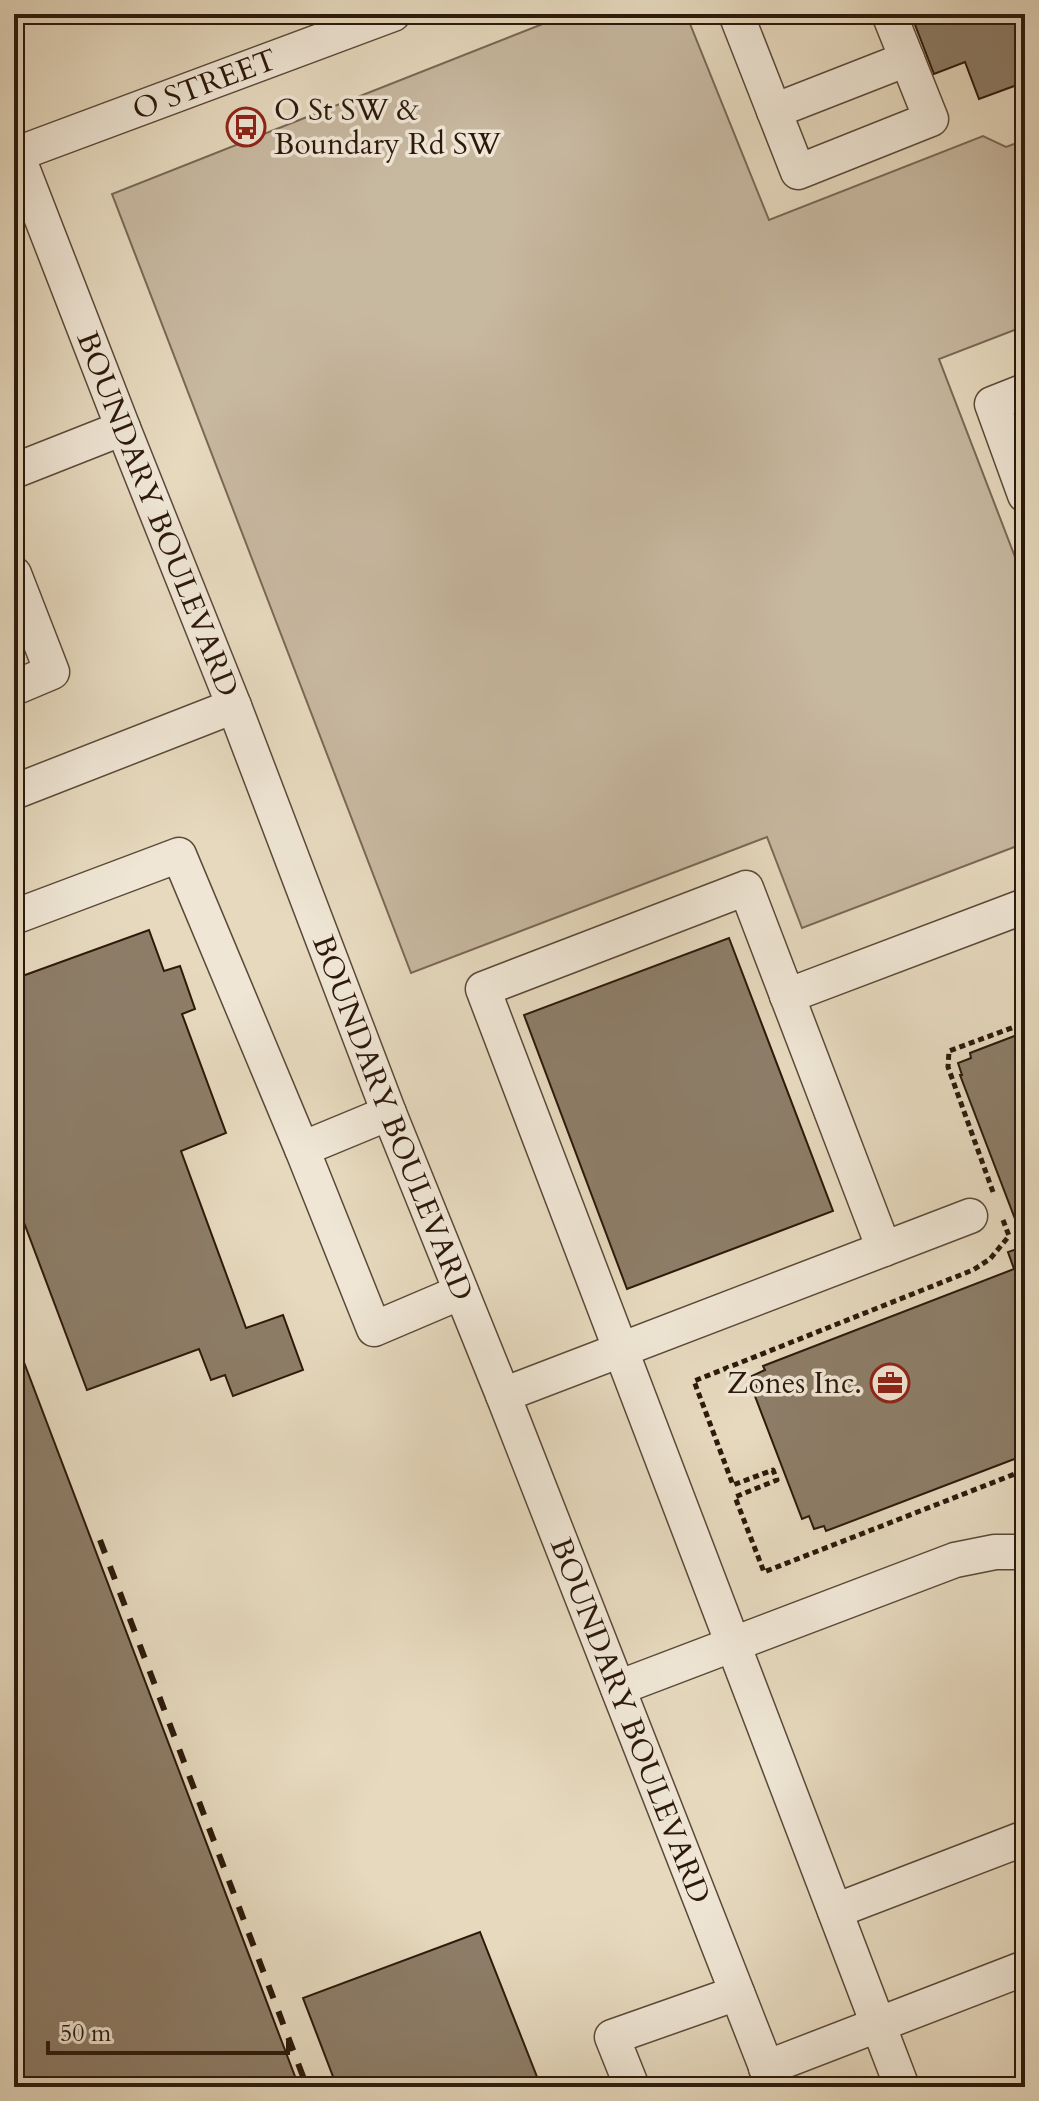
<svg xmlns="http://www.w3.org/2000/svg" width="1039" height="2101" font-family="Cardo,serif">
<rect width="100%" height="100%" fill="#e6d9be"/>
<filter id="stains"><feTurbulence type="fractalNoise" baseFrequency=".0025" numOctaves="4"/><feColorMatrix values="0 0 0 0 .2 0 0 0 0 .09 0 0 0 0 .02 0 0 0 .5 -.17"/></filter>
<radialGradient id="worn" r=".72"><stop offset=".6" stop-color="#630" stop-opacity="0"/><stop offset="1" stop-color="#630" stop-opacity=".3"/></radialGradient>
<path fill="#c7b8a0" stroke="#7a6856" stroke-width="2" d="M 568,14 L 686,14 L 769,220 L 983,136 L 1006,147 L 1025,140 L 1025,326 L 939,359 L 1025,583 L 1025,843 L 802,928 L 767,837 L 411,973 L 112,194 Z"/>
<g fill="#8d7d68" stroke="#2d190b" stroke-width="2">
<path d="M 936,14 L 1025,14 L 1025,82 L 979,99 L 965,62 L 934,74 L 914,22 Z"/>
<path d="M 149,930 L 164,971 L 180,966 L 195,1009 L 182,1014 L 226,1133 L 181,1151 L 246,1328 L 283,1315 L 303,1370 L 233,1396 L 225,1375 L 211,1380 L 199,1349 L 87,1390 L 14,1196 L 14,979 Z"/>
<path d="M 729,938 L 833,1211 L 627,1289 L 524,1015 Z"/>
<path d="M 1025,1032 L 1025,1245 L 960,1075 L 962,1075 L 958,1063 L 971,1058 L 970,1053 Z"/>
<path d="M 1025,1246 L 1025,1455 L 826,1531 L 824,1526 L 814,1529 L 809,1516 L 802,1519 L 753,1391 L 757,1389 L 752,1376 L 765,1370 L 763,1366 L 1014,1269 L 1008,1252 Z"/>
<path d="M 14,1336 L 299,2087 L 14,2087 Z"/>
<path d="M 480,1932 L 541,2087 L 337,2087 L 303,1998 Z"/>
</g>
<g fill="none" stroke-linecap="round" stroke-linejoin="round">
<defs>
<g id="minor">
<path d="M 736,14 L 798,172 L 931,119 L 889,14"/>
<path d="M 774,111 L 907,59"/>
<path id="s1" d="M 14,147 L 123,428 L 234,706 L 389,1113 L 503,1395 L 774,2087"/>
<path id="s2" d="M 17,154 L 393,14"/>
<path d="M 1025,391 L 992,404 L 1025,495"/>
<path d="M 14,471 L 123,428"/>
<path d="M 14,574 L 52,672 L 14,688"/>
<path d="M 14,792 L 234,706"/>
<path d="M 14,917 L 179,855 L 302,1149 L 389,1113"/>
<path d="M 787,996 L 1025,906"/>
<path d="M 302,1149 L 374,1329 L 461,1292"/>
<path d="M 884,1249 L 746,888 L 483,989 L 902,2087"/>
<path d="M 503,1395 L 970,1216"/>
<path d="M 618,1688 L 955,1560 L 995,1552 L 1025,1552"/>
<path d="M 835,1911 L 1025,1838"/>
<path d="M 766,2068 L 1025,1968"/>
<path d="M 632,2087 L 612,2037 L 737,1993"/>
</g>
</defs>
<use href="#minor" stroke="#5b4938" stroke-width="37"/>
<g stroke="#2d190b" stroke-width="5" stroke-dasharray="6 4" stroke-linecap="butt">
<path d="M 993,1192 L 948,1067 L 949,1051 L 1025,1023"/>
<path d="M 1003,1220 L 1009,1236 L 990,1259 L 973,1270 L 694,1381 L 733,1485 L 773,1470 L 777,1480 L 735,1497 L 764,1572 L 1025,1470"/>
</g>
<use href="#minor" stroke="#efe6d5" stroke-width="34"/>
<path stroke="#2d190b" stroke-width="6" stroke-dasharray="14 14" stroke-linecap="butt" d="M 100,1540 L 307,2087"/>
</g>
<defs>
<symbol id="bus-ring" viewBox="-11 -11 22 22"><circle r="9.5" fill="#efe6d5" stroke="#8f2418" stroke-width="1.5"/><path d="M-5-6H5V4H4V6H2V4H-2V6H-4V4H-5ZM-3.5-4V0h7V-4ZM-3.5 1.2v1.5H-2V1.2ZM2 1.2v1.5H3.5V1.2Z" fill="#8f2418"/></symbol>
<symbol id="office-ring" viewBox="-11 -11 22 22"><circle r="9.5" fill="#efe6d5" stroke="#8f2418" stroke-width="1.5"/><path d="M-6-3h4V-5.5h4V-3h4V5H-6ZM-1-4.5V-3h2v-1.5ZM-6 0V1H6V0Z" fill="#8f2418"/></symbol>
</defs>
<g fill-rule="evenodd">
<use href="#bus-ring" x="224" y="105" width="44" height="44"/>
<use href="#office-ring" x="868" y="1361" width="44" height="44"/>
</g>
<g text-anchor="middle" stroke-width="7" stroke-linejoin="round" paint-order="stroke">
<g font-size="30" fill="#2d190b" stroke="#efe6d5">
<text dy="10" stroke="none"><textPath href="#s2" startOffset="200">O STREET</textPath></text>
<text dy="10" stroke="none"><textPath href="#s1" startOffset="394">BOUNDARY BOULEVARD</textPath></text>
<text dy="10" stroke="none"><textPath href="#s1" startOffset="1042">BOUNDARY BOULEVARD</textPath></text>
<text dy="10" stroke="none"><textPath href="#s1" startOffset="1690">BOUNDARY BOULEVARD</textPath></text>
</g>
<g font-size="30" fill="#2d190b" stroke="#efe6d5" text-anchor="start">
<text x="274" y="120">O St SW &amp;<tspan x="274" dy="34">Boundary Rd SW</tspan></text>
<text x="862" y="1393" text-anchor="end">Zones Inc.</text>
</g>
</g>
<rect width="1039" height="2101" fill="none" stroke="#e6d9be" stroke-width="48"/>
<rect x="16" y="16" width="1007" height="2069" fill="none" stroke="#2d190b" stroke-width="4"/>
<rect x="24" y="24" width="991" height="2053" fill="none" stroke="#2d190b" stroke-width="2"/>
<path d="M48 2041v12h240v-12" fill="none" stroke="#2d190b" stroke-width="4"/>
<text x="60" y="2041" font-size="24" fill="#2d190b" stroke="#efe6d5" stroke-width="6" paint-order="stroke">50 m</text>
<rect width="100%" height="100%" filter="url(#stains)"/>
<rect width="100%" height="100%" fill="url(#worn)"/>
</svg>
